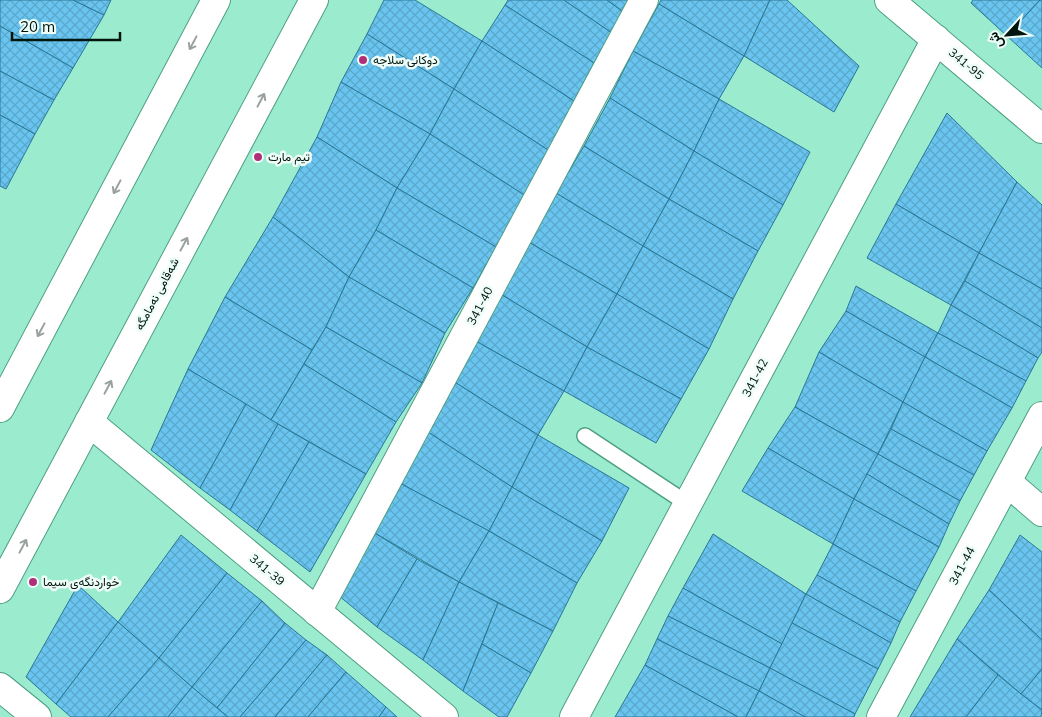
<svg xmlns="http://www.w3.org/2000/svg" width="1042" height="717" font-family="Mulish,Vazirmatn,sans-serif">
<defs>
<pattern id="building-cross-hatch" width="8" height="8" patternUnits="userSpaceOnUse" patternTransform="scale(1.25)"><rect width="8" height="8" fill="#69c5ef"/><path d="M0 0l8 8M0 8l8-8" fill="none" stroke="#59a8cc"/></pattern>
</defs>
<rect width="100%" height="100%" fill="#9beccf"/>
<g fill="url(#building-cross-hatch)" stroke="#2a7797">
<path d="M 0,0 L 73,0 L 104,15 L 73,68 L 0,26 Z"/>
<path d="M 73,0 L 111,0 L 104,15 Z"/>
<path d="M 384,0 L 415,0 L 482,41 L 454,89 L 367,34 Z"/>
<path d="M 508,0 L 564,0 L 612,33 L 594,63 L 505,5 Z"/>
<path d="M 564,0 L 607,0 L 625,13 L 612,33 Z"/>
<path d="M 607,0 L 633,0 L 625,13 Z"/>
<path d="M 661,0 L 770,0 L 744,56 L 659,4 Z"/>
<path d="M 770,0 L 787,0 L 859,66 L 834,112 L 744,56 Z"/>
<path d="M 973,0 L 1040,0 L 1007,36 L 971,3 Z"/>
<path d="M 1040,0 L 1042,0 L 1042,68 L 1007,36 Z"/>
<path d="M 659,4 L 744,56 L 719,99 L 633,51 Z"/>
<path d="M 505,5 L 594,63 L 574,101 L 482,41 Z"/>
<path d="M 0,26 L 73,68 L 54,100 L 0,71 Z"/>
<path d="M 367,34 L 454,89 L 430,134 L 341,82 Z"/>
<path d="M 482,41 L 574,101 L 548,150 L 454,89 Z"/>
<path d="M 633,51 L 719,99 L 694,151 L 610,98 Z"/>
<path d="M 0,71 L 54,100 L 35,134 L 0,115 Z"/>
<path d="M 341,82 L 430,134 L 397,188 L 317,137 Z"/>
<path d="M 454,89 L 548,150 L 524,195 L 430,134 Z"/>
<path d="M 610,98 L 694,151 L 669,199 L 584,146 Z"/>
<path d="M 719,99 L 810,152 L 783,205 L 694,151 Z"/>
<path d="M 947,113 L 1017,182 L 979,253 L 896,204 Z"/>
<path d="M 0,115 L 35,134 L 6,189 L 0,186 Z"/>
<path d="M 430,134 L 524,195 L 496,247 L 397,188 Z"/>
<path d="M 317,137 L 397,188 L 376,230 L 349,277 L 273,217 Z"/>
<path d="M 584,146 L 669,199 L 643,246 L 556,193 Z"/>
<path d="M 694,151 L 783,205 L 758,251 L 669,199 Z"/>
<path d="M 1017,182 L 1042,205 L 1042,289 L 979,253 Z"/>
<path d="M 397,188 L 496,247 L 473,288 L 376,230 Z"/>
<path d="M 556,193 L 643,246 L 617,294 L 527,241 Z"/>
<path d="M 669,199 L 758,251 L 733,299 L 643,246 Z"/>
<path d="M 896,204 L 979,253 L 951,305 L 867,258 Z"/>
<path d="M 273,217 L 349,277 L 326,327 L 312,350 L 225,297 Z"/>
<path d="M 376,230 L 473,288 L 445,333 L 349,277 Z"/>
<path d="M 527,241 L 617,294 L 587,347 L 499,293 Z"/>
<path d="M 643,246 L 733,299 L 709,349 L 617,294 Z"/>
<path d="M 979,253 L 1042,289 L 1042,328 L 965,281 Z"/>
<path d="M 349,277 L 445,333 L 422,383 L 326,327 Z"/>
<path d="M 965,281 L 1042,328 L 1042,352 L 1038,358 L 951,305 Z"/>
<path d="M 856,286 L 938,333 L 925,357 L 846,311 Z"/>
<path d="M 499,293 L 587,347 L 564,391 L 474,340 Z"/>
<path d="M 617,294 L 709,349 L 681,399 L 587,347 Z"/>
<path d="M 225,297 L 312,350 L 271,420 L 188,369 Z"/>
<path d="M 951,305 L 1038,358 L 1026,381 L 938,333 Z"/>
<path d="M 846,311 L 925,357 L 903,402 L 819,352 Z"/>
<path d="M 326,327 L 422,383 L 396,422 L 304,364 Z"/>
<path d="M 938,333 L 1026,381 L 1012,408 L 925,357 Z"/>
<path d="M 474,340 L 564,391 L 538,435 L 453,381 Z"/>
<path d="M 587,347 L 681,399 L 656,443 L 564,391 Z"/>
<path d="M 819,352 L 903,402 L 878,454 L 795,407 Z"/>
<path d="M 925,357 L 1012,408 L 987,451 L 903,402 Z"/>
<path d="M 304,364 L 396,422 L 366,474 L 271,420 Z"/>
<path d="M 188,369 L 246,404 L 200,488 L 151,450 Z"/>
<path d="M 453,381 L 538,435 L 512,487 L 425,430 Z"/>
<path d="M 903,402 L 987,451 L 974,475 L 891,429 Z"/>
<path d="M 246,404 L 278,424 L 230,510 L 200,488 Z"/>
<path d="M 795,407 L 878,454 L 854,499 L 768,448 Z"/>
<path d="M 278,424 L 309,442 L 257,531 L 230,510 Z"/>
<path d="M 891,429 L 974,475 L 960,501 L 878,454 Z"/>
<path d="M 425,430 L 512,487 L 489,531 L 396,481 Z"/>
<path d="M 538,435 L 629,488 L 602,541 L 512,487 Z"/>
<path d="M 309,442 L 366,474 L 310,572 L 257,531 Z"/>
<path d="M 768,448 L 854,499 L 833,544 L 742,491 Z"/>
<path d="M 878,454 L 960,501 L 949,524 L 867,474 Z"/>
<path d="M 867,474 L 949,524 L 939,547 L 854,499 Z"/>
<path d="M 396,481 L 489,531 L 459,582 L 368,529 Z"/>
<path d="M 512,487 L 602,541 L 577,583 L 489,531 Z"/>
<path d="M 854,499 L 939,547 L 916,591 L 833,544 Z"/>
<path d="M 368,529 L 417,559 L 377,627 L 333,591 Z"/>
<path d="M 489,531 L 577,583 L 553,631 L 459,582 Z"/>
<path d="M 713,534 L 806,594 L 782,644 L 683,588 Z"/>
<path d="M 181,535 L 227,573 L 159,658 L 118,622 Z"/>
<path d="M 1020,535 L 1042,552 L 1042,640 L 989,590 Z"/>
<path d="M 833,544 L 916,591 L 900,622 L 817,575 Z"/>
<path d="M 417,559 L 459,582 L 423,660 L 377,627 Z"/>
<path d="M 227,573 L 262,601 L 192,687 L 159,658 Z"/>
<path d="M 817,575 L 900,622 L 891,643 L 806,594 Z"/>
<path d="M 459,582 L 498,603 L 463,691 L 423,660 Z"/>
<path d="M 78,585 L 118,622 L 56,704 L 26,677 Z"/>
<path d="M 683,588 L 782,644 L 770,668 L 668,616 Z"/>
<path d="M 989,590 L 1042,640 L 1042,669 L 1021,694 L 957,639 Z"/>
<path d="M 806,594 L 891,643 L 878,669 L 792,623 Z"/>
<path d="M 262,601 L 285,623 L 217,708 L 192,687 Z"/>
<path d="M 498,603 L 553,631 L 531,673 L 482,644 Z"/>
<path d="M 668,616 L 770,668 L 759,691 L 657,639 Z"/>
<path d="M 118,622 L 159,658 L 108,717 L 71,717 L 56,704 Z"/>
<path d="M 285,623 L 306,640 L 240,717 L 228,717 L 217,708 Z"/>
<path d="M 792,623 L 878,669 L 855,714 L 770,668 Z"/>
<path d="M 657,639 L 759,691 L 746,717 L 738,717 L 645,665 Z"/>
<path d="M 957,639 L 998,675 L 966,717 L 910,717 Z"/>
<path d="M 306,640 L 327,655 L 275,717 L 240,717 Z"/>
<path d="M 482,644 L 531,673 L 507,717 L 499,717 L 463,691 Z"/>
<path d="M 327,655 L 346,672 L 308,717 L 275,717 Z"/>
<path d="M 159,658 L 192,687 L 168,717 L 108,717 Z"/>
<path d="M 645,665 L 738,717 L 615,717 Z"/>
<path d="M 770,668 L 855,714 L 854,717 L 805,717 L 759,691 Z"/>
<path d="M 1042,669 L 1042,710 L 1021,694 Z"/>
<path d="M 346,672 L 386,707 L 379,717 L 308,717 Z"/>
<path d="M 998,675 L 1021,694 L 1042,710 L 1041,717 L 966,717 Z"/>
<path d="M 192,687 L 217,708 L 228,717 L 168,717 Z"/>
<path d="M 759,691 L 805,717 L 746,717 Z"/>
<path d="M 386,707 L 397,717 L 379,717 Z"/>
</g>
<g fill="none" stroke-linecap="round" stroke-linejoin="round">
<defs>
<path id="service" d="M 585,436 L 688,504"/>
<g id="minor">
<path d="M 889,0 L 1042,129"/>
<path d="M 89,422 L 444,717"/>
<path d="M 1007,482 L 1042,512"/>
<path d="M 317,612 L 644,0"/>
<path d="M 0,687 L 37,717"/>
<path d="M 574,717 L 936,39"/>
<path d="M 881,717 L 1042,416"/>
</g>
<g id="secondary">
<path d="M 0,408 L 216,0"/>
<path d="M 0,589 L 314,0"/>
</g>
</defs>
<use href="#service" stroke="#4f9f85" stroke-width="18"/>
<use href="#minor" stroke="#4f9f85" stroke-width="30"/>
<use href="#secondary" stroke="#4f9f85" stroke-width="30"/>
<use href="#service" stroke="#fff" stroke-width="15"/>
<use href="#minor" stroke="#fff" stroke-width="28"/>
<use href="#secondary" stroke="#fff" stroke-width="28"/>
</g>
<defs><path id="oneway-shaft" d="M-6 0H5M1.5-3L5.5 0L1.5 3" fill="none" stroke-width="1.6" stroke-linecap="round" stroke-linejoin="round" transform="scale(1.25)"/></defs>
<g stroke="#99a19f">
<use href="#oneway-shaft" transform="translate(193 43) rotate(118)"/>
<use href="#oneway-shaft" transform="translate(261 100) rotate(-62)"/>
<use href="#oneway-shaft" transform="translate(117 187) rotate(118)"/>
<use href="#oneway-shaft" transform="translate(184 244) rotate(-62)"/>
<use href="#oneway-shaft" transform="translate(41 330) rotate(118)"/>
<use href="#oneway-shaft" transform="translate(108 387) rotate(-62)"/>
<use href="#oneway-shaft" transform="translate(23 546) rotate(-62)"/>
</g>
<g fill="#b12f7a" stroke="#eefdf7" stroke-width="2">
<circle cx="363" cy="60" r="5"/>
<circle cx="258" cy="157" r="5"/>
<circle cx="33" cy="582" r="5"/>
</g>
<g text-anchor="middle" stroke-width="5" stroke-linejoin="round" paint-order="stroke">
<g font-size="12" fill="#00150e" stroke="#eefdf7" text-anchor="start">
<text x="373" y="64">دوكانى سلاجه</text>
<text x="268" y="161">تیم مارت</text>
<text x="43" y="586">خواردنگەی سیما</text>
</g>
<g font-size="12" fill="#00150e" stroke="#eefdf7">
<text transform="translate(966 64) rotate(40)" y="4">341-95</text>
<text transform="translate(157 294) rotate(-62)" y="4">شەقامی نەمامگە</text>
<text transform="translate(480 306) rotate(-62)" y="4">341-40</text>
<text transform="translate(755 378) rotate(-62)" y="4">341-42</text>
<text transform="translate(962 566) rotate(-62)" y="4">341-44</text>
<text transform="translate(267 570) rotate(40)" y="4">341-39</text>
</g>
</g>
<g transform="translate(1007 35) rotate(244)" stroke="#eefdf7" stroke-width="4" paint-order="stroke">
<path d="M0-4L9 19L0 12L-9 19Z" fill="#00150e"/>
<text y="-8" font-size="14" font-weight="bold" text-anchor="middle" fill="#00150e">ش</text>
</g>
<path d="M12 32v8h108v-8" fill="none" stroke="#00150e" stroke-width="2.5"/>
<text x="20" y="32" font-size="15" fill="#00150e" stroke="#eefdf7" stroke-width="4" paint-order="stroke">20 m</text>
</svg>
